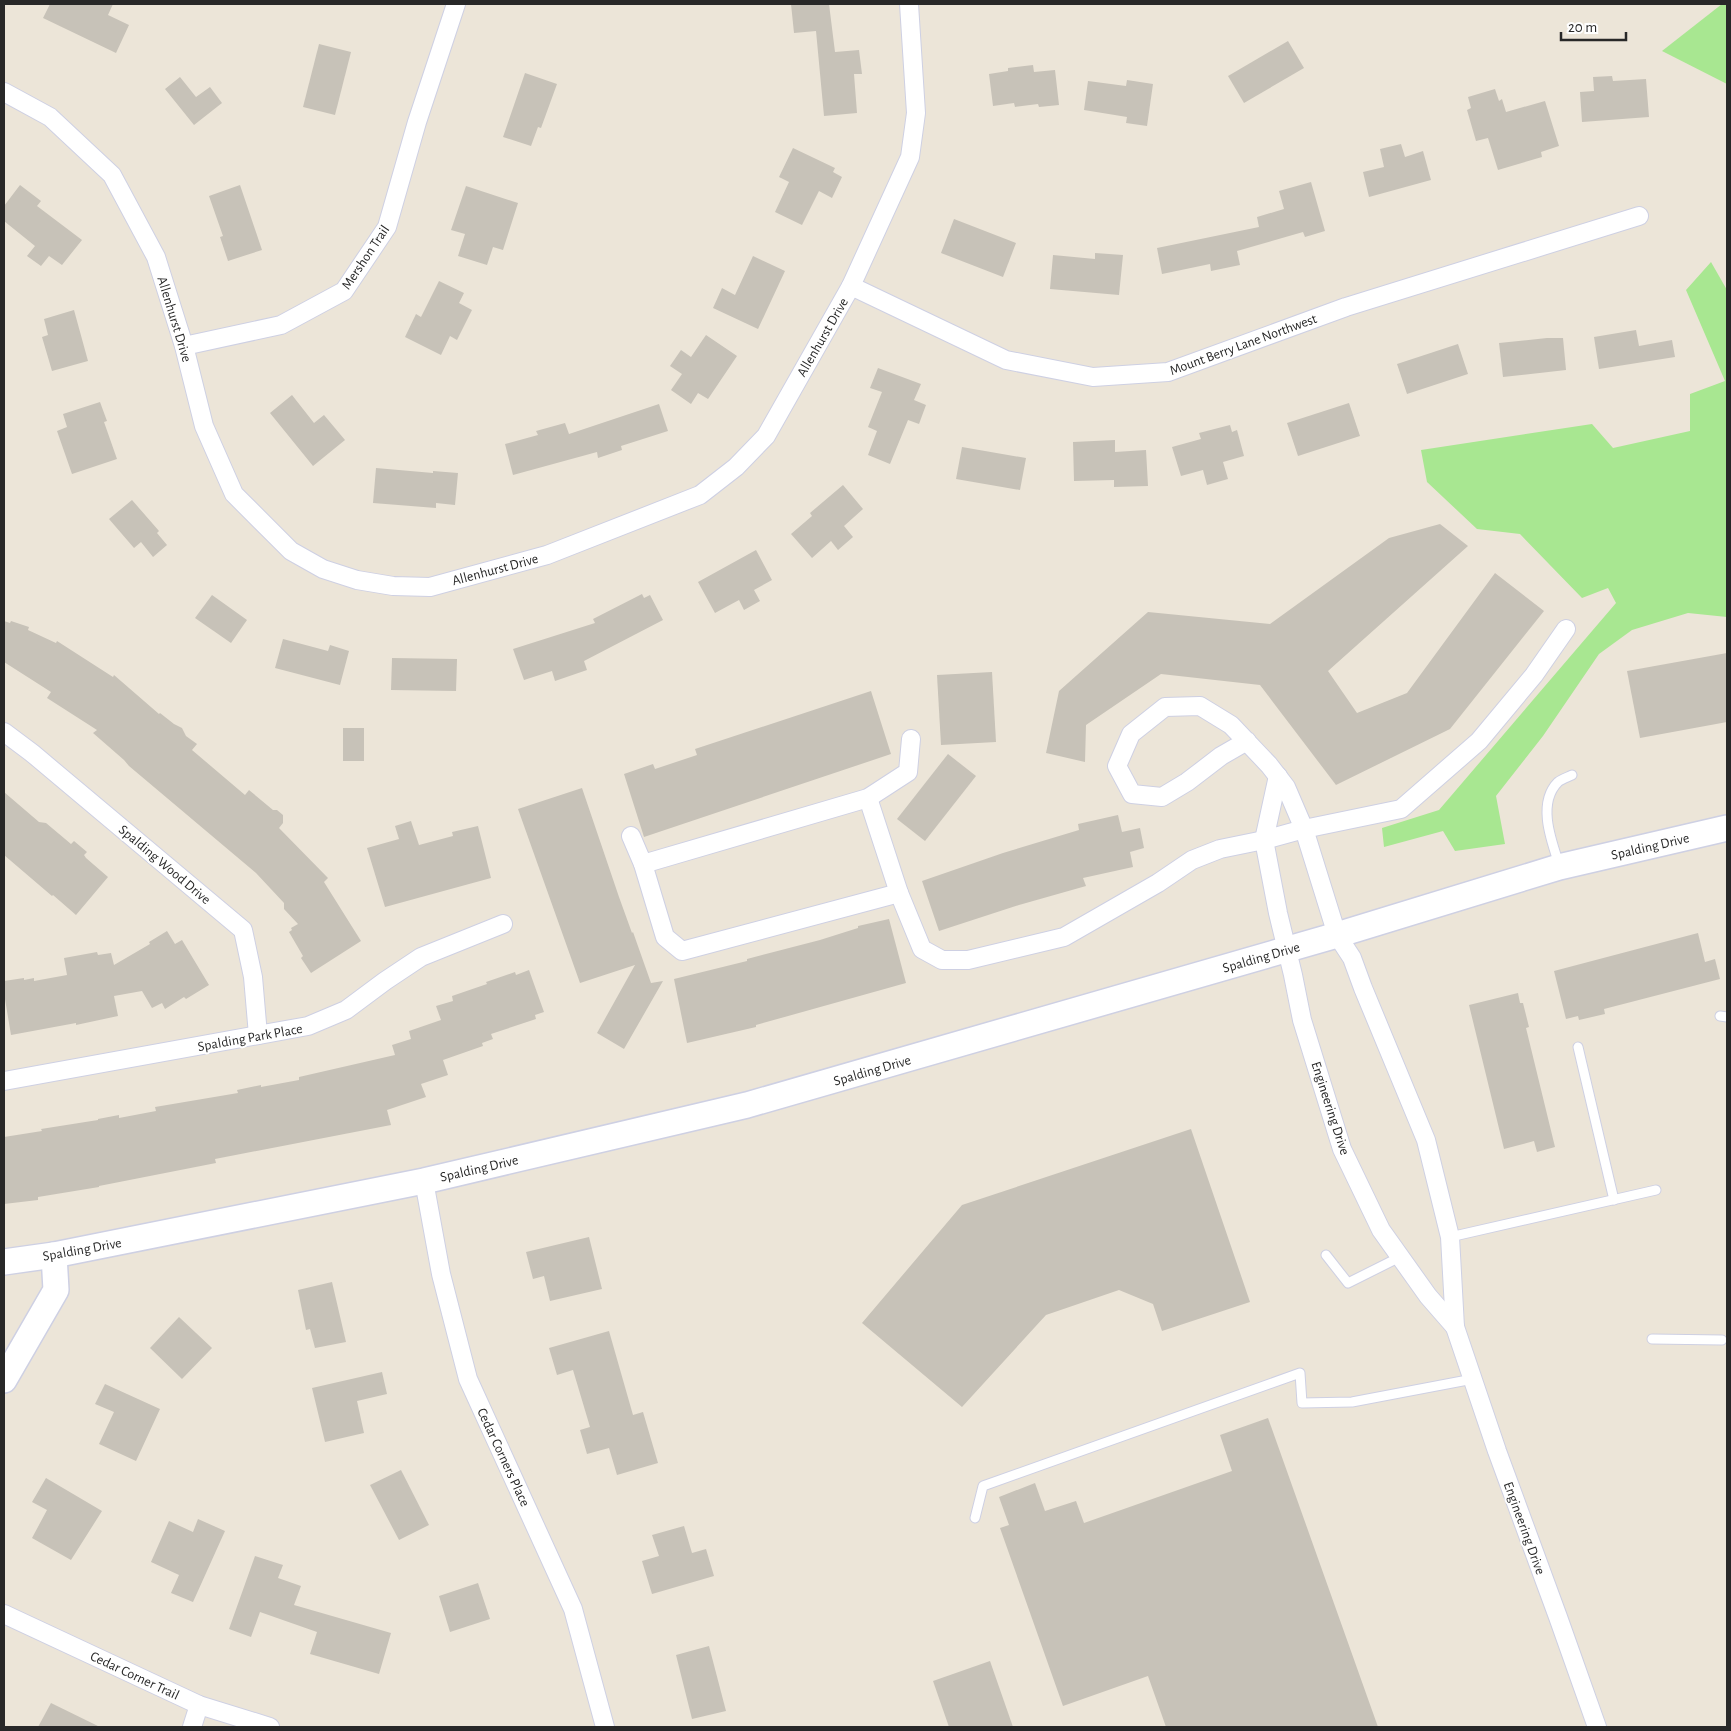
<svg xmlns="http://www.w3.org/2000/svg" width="1731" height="1731" font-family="'Alegreya Sans',sans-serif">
<rect width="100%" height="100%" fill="#ece5d8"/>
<g fill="#a8e791">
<path d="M 1722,4 L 1727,4 L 1727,84 L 1662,51 Z"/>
<path d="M 1711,262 L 1727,290 L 1727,617 L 1688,613 L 1632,630 L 1599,654 L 1543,736 L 1496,796 L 1505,844 L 1455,851 L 1443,831 L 1384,847 L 1382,828 L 1439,810 L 1616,603 L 1608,588 L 1582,598 L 1520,534 L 1477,529 L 1427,482 L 1421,450 L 1592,424 L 1613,448 L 1690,431 L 1690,394 L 1725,381 L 1686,290 Z"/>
</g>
<g fill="#c7c2b8">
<path d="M 50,4 L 113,4 L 108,15 L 129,25 L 116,53 L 43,18 Z"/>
<path d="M 791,4 L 829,4 L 835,52 L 859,50 L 862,74 L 854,74 L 857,113 L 824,116 L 816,31 L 794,33 Z"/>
<path d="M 1288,41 L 1304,68 L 1244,103 L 1228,76 Z"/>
<path d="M 319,44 L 351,52 L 335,115 L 303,107 Z"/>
<path d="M 1033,65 L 1034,72 L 1055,70 L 1059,105 L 1039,107 L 1038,104 L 1015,107 L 1014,103 L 993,106 L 989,74 L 1008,71 L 1008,68 Z"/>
<path d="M 525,73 L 557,84 L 541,128 L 538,127 L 531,146 L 503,137 Z"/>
<path d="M 1612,76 L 1613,81 L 1646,79 L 1649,117 L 1582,122 L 1580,92 L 1594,91 L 1593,77 Z"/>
<path d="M 180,77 L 196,97 L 210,87 L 222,103 L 194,125 L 165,89 Z"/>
<path d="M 1127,80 L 1153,84 L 1147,126 L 1126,123 L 1127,117 L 1084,110 L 1088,81 L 1126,86 Z"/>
<path d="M 1495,89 L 1499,101 L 1502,99 L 1506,112 L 1545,101 L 1559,146 L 1541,152 L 1542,157 L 1498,170 L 1488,138 L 1476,141 L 1467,110 L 1471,108 L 1468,97 Z"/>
<path d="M 1401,144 L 1405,157 L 1423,151 L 1431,180 L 1369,197 L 1363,172 L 1384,167 L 1380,149 Z"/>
<path d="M 793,148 L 835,168 L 833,172 L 842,177 L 832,198 L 819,191 L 802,225 L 775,212 L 789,182 L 779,177 Z"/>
<path d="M 1311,182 L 1325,231 L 1305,237 L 1303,232 L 1237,251 L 1240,265 L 1211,271 L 1210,264 L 1162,274 L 1157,248 L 1259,227 L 1257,217 L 1284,209 L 1279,191 Z"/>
<path d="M 20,185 L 41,201 L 37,206 L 82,240 L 62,265 L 49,256 L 41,266 L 27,256 L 35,246 L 4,221 L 4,206 Z"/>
<path d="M 240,185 L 262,250 L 228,261 L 220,237 L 223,236 L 209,196 Z"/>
<path d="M 466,186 L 518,203 L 503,250 L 493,247 L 487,265 L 458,256 L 465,234 L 451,230 Z"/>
<path d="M 954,219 L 1016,243 L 1003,277 L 941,253 Z"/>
<path d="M 1095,253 L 1123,255 L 1119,295 L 1050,289 L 1053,255 L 1095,259 Z"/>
<path d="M 753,256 L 785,271 L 758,329 L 713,308 L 722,288 L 735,295 Z"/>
<path d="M 439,281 L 464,293 L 459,303 L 472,310 L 457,340 L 450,336 L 441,355 L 405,337 L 416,314 L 421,317 Z"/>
<path d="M 74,310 L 88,361 L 52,371 L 42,337 L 48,335 L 44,319 Z"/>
<path d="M 1636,330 L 1639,346 L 1672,340 L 1675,357 L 1599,369 L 1594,337 Z"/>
<path d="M 706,335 L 737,356 L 708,399 L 698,393 L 691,404 L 671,390 L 682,374 L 670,366 L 681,350 L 691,357 Z"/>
<path d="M 1547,338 L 1563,338 L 1566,370 L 1503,377 L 1499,343 Z"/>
<path d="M 1458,344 L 1468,374 L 1407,394 L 1397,364 Z"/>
<path d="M 878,368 L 921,384 L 914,400 L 926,405 L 919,424 L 908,420 L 890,464 L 868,455 L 877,431 L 868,427 L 882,392 L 870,388 Z"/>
<path d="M 292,395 L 314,423 L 324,415 L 345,440 L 313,466 L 270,413 Z"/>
<path d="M 100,402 L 107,421 L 104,422 L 117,459 L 72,474 L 57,431 L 67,427 L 63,414 Z"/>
<path d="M 1349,403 L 1360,436 L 1298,456 L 1287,423 Z"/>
<path d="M 659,404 L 668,431 L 621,446 L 622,450 L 598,458 L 597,452 L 513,475 L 505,444 L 538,435 L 536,431 L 565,423 L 569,434 Z"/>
<path d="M 1230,425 L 1232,432 L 1237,430 L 1244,456 L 1223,462 L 1228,479 L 1207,485 L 1203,470 L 1181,476 L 1172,447 L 1201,439 L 1199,433 Z"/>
<path d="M 1115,440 L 1115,452 L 1146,450 L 1148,486 L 1114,487 L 1114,480 L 1074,481 L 1073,442 Z"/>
<path d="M 962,447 L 1026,458 L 1020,490 L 956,479 Z"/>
<path d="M 376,468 L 433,473 L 433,471 L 458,473 L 455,505 L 436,503 L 436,508 L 373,503 Z"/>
<path d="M 843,485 L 863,509 L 844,526 L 853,537 L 838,550 L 831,541 L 812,558 L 791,534 L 812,516 L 810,513 Z"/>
<path d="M 132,500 L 159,531 L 157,533 L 167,545 L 153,557 L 141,542 L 134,548 L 109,519 Z"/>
<path d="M 1440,524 L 1468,546 L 1328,671 L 1357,713 L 1407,693 L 1495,573 L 1544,611 L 1450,729 L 1336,785 L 1260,685 L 1161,674 L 1086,725 L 1085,762 L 1046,753 L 1059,691 L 1148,612 L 1270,624 L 1389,538 Z"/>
<path d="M 756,550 L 772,580 L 754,590 L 760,601 L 744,610 L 739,600 L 715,613 L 698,582 Z"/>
<path d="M 642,594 L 644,598 L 650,595 L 663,620 L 584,661 L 587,670 L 555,681 L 552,671 L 524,680 L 513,649 L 595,623 L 593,619 Z"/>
<path d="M 212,595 L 247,620 L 231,643 L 195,618 Z"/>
<path d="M 4,621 L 10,623 L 11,621 L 29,627 L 28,630 L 56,643 L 57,641 L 113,677 L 114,675 L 159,714 L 160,713 L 174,724 L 182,728 L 186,736 L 197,744 L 192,750 L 245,795 L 249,790 L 273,810 L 277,810 L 283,815 L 283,823 L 279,828 L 328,878 L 324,882 L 361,941 L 311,973 L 301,958 L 303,956 L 289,932 L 292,930 L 291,928 L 298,924 L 284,909 L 284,903 L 256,873 L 129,766 L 124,760 L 93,733 L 97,730 L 47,698 L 51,692 L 4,662 Z"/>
<path d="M 283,639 L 328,651 L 330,645 L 349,651 L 340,685 L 275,668 Z"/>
<path d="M 1727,653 L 1727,722 L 1640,738 L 1627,671 Z"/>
<path d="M 392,658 L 457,659 L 456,691 L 391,690 Z"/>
<path d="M 992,672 L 996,742 L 941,745 L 937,675 Z"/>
<path d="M 871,691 L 891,754 L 644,837 L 624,774 L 653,764 L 655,769 L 697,755 L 695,749 Z"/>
<rect x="343" y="728" width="21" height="33"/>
<path d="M 948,754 L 976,776 L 925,841 L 897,819 Z"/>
<path d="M 582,788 L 619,897 L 632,933 L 633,932 L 651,983 L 663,981 L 624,1049 L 597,1033 L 635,965 L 580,983 L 518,809 Z"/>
<path d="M 4,792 L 39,822 L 46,823 L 71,844 L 74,841 L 87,852 L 84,855 L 86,858 L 108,877 L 76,915 L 53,895 L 52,896 L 4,855 Z"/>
<path d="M 1118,815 L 1122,832 L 1140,828 L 1144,848 L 1130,852 L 1133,867 L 1083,878 L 1086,886 L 1019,905 L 939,931 L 922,881 L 1003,853 L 1079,830 L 1078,824 Z"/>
<path d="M 411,821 L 419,845 L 453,836 L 452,832 L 478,826 L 491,878 L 385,907 L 367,848 L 399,839 L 395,826 Z"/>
<path d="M 889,919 L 906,983 L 756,1025 L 756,1027 L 687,1043 L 674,979 L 747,961 L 747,959 L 820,940 L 858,928 L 858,926 Z"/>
<path d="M 167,931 L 175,944 L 182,940 L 209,985 L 186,999 L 184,997 L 165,1009 L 162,1003 L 152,1008 L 142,991 L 114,996 L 118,1016 L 76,1025 L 76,1023 L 11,1035 L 4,993 L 4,981 L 24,978 L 24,980 L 34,978 L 34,981 L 67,975 L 64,958 L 97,952 L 98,955 L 111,953 L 114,965 L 150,944 L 149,942 Z"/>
<path d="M 1698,933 L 1705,962 L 1715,959 L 1720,979 L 1604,1009 L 1605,1014 L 1579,1020 L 1578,1016 L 1566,1019 L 1554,971 Z"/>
<path d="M 529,970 L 544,1012 L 535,1015 L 536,1019 L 491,1034 L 493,1039 L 482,1043 L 483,1046 L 443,1060 L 448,1075 L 421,1084 L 426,1097 L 387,1110 L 391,1125 L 215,1159 L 216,1163 L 99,1186 L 99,1187 L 38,1197 L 38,1200 L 4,1204 L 4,1137 L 42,1131 L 41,1129 L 98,1120 L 98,1119 L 119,1115 L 119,1118 L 156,1111 L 155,1107 L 238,1093 L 237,1090 L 261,1085 L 261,1087 L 299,1080 L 299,1077 L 395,1055 L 392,1045 L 411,1039 L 409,1031 L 441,1020 L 436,1006 L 453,1001 L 452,996 L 487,984 L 486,982 L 515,972 L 516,975 Z"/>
<path d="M 1518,993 L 1520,1003 L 1523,1003 L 1529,1027 L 1526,1028 L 1555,1147 L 1537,1152 L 1534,1141 L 1504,1149 L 1469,1005 Z"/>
<path d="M 1191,1129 L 1250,1302 L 1162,1331 L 1153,1304 L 1119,1290 L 1046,1315 L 962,1407 L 862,1323 L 962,1205 Z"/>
<path d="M 589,1237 L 602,1289 L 550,1301 L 544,1276 L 533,1279 L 526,1252 Z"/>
<path d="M 332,1282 L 346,1342 L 315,1348 L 310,1329 L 306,1330 L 298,1290 Z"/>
<path d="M 179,1317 L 212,1348 L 182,1379 L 150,1348 Z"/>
<path d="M 609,1331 L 633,1415 L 643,1412 L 658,1463 L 617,1475 L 609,1448 L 587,1454 L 580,1430 L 590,1427 L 573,1370 L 557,1375 L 549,1348 Z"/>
<path d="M 382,1372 L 387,1394 L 357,1401 L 364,1433 L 325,1442 L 312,1388 Z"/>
<path d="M 105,1384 L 160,1409 L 136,1461 L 99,1444 L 114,1412 L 95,1404 Z"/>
<path d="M 1268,1418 L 1378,1727 L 1166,1727 L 1148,1676 L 1063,1706 L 1000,1528 L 1009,1525 L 999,1497 L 1035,1483 L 1045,1511 L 1076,1501 L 1084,1523 L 1232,1471 L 1220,1435 Z"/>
<path d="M 401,1470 L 429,1525 L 399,1540 L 370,1485 Z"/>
<path d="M 46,1478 L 102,1511 L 71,1560 L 32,1538 L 47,1510 L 32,1502 Z"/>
<path d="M 198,1519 L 225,1531 L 193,1602 L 171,1593 L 179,1575 L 151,1562 L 169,1521 L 193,1532 Z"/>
<path d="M 684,1526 L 692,1553 L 706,1549 L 714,1576 L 652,1594 L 642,1561 L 659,1556 L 652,1535 Z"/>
<path d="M 255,1556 L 283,1565 L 278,1578 L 301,1586 L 294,1605 L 391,1633 L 379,1674 L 310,1654 L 317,1632 L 260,1612 L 251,1637 L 229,1629 Z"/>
<path d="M 478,1583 L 490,1619 L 450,1632 L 439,1596 Z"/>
<path d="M 709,1646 L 726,1711 L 692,1719 L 676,1655 Z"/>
<path d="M 990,1661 L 1013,1727 L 949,1727 L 933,1681 Z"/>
<path d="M 51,1703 L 100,1727 L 38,1727 Z"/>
</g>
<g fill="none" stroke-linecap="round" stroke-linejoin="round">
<defs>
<g id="lane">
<path d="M 1559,864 C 1551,840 1537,803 1558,782 C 1562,779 1568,777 1572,775"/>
<path d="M 1720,1016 L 1727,1017"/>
<path d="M 1578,1047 L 1614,1200"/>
<path d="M 1450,1237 L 1656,1190"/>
<path d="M 1326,1255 L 1348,1283 L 1400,1257"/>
<path d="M 1652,1339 L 1722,1340"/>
<path d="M 975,1518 L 983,1486 L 1300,1373 L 1302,1403 L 1352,1402 L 1473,1379"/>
</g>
<g id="street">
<path d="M 4,92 L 50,117 L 112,175 L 156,257 L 184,346 L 204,426 L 234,494 L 291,551 L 323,569 L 357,580 L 393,586 L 430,587 L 547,555 L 700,495 L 736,467 L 766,436 L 851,286 L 910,157 L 916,113 L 909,4"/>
<path d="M 851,286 L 1006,360 L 1093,377 L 1168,372 L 1346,307 L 1639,216"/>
<path d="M 184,346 L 281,325 L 344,291 L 387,227 L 417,122 L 456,4"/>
<path d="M 4,732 L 32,753 L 243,930 L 253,977 L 258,1035"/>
<path d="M 1247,741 L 1221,756 L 1187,782 L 1162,797 L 1132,794 L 1117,766 L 1131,734 L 1165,707 L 1200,706 L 1231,725 L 1269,765 L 1286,787 L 1304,829 L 1337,935 L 1352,958 L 1363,988 L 1426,1140 L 1450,1237 L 1455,1327 L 1497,1451 L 1558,1617 L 1597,1727"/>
<path d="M 1278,776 L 1264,840 L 1278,913 L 1293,975 L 1302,1020 L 1342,1149 L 1381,1230 L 1428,1296 L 1455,1327"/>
<path d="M 868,798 L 899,893 L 922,949 L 942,960 L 968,960 L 1064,937 L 1158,883 L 1192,860 L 1220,849 L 1264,840 L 1304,829 L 1401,809 L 1479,741 L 1534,675 L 1566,629"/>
<path d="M 631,836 L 643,864 L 665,937 L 682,951 L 899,893"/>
<path d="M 643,864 L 868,798 L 908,772 L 911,739"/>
<path d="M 4,1081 L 308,1026 L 346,1010 L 385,981 L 421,957 L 503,924"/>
<path d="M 424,1181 L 441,1274 L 468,1379 L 573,1609 L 605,1727"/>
<path d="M 4,1614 L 199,1705 L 270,1727"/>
<path d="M 192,1727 L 199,1705"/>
</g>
<g id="secondary">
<path d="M 4,1262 L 54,1255 L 424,1181 L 747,1105 L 1337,935 L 1559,867 L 1727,828"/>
<path d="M 4,1380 L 56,1290 L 54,1255"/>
</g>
</defs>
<use href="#lane" stroke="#ced0e3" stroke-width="11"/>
<use href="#street" stroke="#ced0e3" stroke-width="20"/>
<use href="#secondary" stroke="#ced0e3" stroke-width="28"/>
<use href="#lane" stroke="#fff" stroke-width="9"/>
<use href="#street" stroke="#fff" stroke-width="18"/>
<use href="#secondary" stroke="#fff" stroke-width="25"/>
</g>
<g text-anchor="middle" stroke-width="4" stroke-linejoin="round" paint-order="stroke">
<g font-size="14" fill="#282828" stroke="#fff">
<text transform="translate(365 257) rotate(-56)" y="5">Mershon Trail</text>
<text transform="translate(175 319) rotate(73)" y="5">Allenhurst Drive</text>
<text transform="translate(822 337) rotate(-60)" y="5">Allenhurst Drive</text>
<text transform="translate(1243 344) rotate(-20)" y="5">Mount Berry Lane Northwest</text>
<text transform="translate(495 569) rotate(-15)" y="5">Allenhurst Drive</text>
<text transform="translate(1650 846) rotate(-13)" y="5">Spalding Drive</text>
<text transform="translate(165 864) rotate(40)" y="5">Spalding Wood Drive</text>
<text transform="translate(1261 957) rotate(-16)" y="5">Spalding Drive</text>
<text transform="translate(250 1037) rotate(-10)" y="5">Spalding Park Place</text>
<text transform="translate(872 1070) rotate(-16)" y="5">Spalding Drive</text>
<text transform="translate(1331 1108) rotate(72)" y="5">Engineering Drive</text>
<text transform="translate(479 1168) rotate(-13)" y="5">Spalding Drive</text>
<text transform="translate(82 1249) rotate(-10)" y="5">Spalding Drive</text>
<text transform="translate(504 1457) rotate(65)" y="5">Cedar Corners Place</text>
<text transform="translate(1525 1528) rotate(70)" y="5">Engineering Drive</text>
<text transform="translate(135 1675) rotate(25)" y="5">Cedar Corner Trail</text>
</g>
</g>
<rect width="1731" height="1731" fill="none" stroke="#282828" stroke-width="10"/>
<path d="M1561 32v8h65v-8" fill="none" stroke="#282828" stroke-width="2.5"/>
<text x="1568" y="32" font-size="15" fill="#282828" stroke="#ffffff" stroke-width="4" paint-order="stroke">20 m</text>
</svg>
